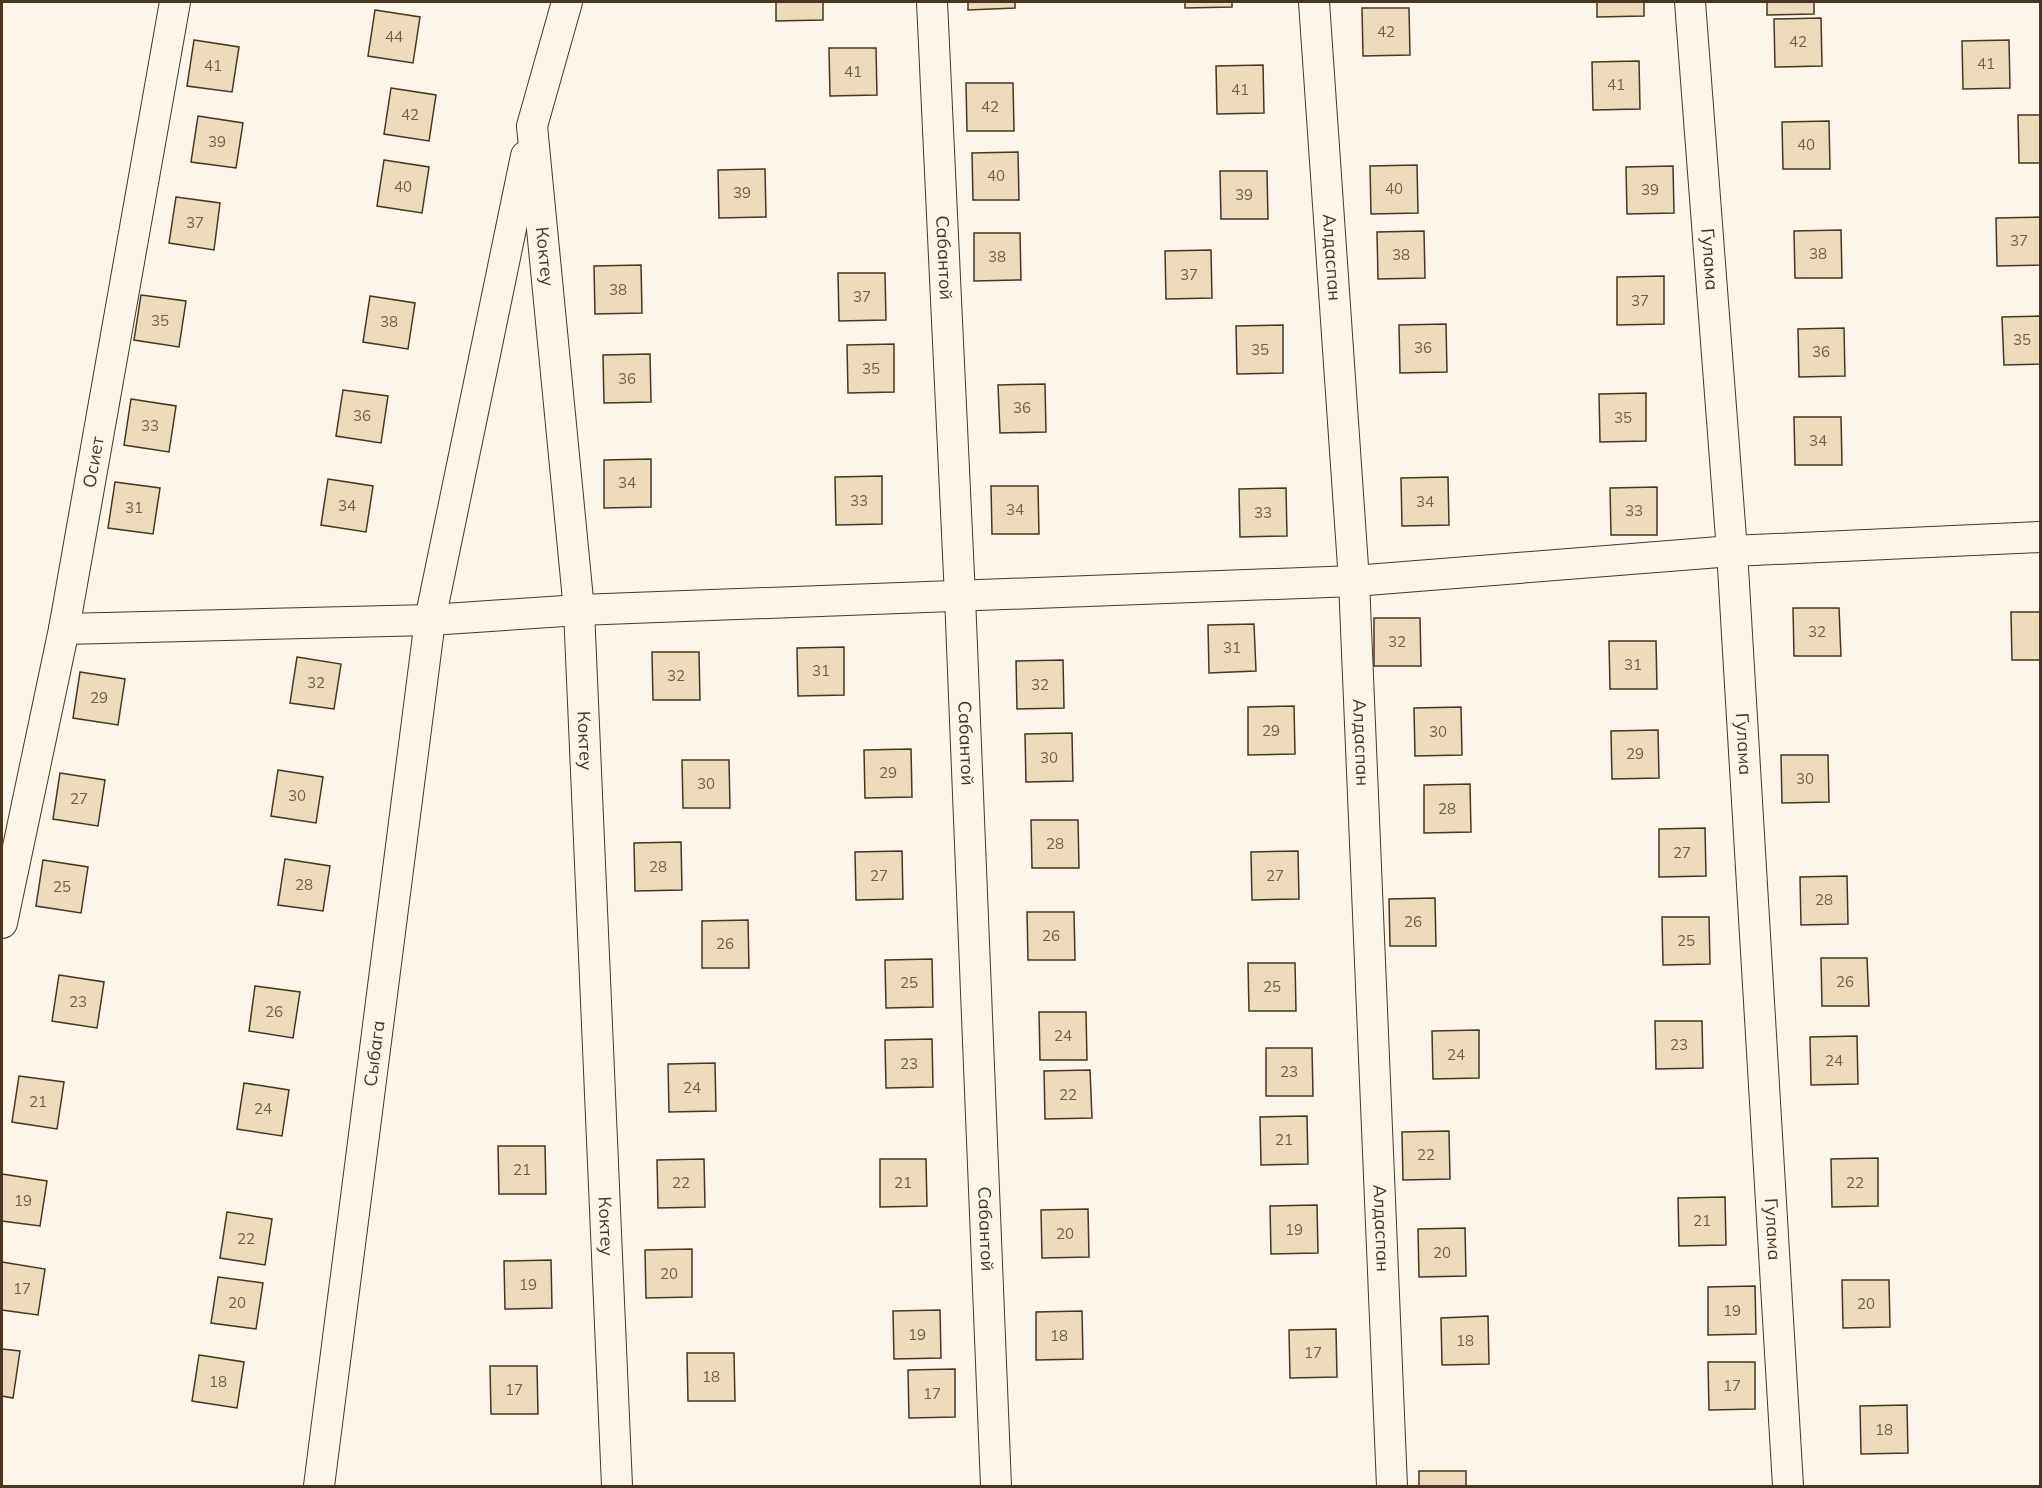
<svg xmlns="http://www.w3.org/2000/svg" width="2042" height="1488" font-family="Mulish,sans-serif">
<rect width="100%" height="100%" fill="#fbf6e9"/>
<g fill="#ecdcbc" stroke="#4a3520" stroke-width="1.5">
<path d="M 776,2 L 823,2 L 823,20 L 776,21 Z"/>
<path d="M 968,2 L 1015,2 L 1015,8 L 968,10 Z"/>
<path d="M 1185,2 L 1232,2 L 1232,7 L 1185,8 Z"/>
<path d="M 1597,2 L 1644,2 L 1644,16 L 1597,17 Z"/>
<path d="M 1767,2 L 1814,2 L 1814,14 L 1767,15 Z"/>
<path d="M 1362,8 L 1409,8 L 1410,55 L 1363,56 Z"/>
<path d="M 375,10 L 420,17 L 413,63 L 368,56 Z"/>
<path d="M 1821,18 L 1822,66 L 1775,67 L 1774,19 Z"/>
<path d="M 194,40 L 239,47 L 232,92 L 187,86 Z"/>
<path d="M 2009,40 L 2010,88 L 1963,89 L 1962,41 Z"/>
<path d="M 829,48 L 876,48 L 877,95 L 830,96 Z"/>
<path d="M 1639,61 L 1640,109 L 1593,110 L 1592,62 Z"/>
<path d="M 1263,65 L 1264,113 L 1217,114 L 1216,66 Z"/>
<path d="M 966,83 L 1013,83 L 1014,131 L 967,131 Z"/>
<path d="M 391,88 L 436,95 L 429,141 L 384,134 Z"/>
<path d="M 2018,115 L 2040,115 L 2040,163 L 2019,163 Z"/>
<path d="M 198,116 L 243,123 L 236,168 L 191,162 Z"/>
<path d="M 1829,121 L 1830,169 L 1783,169 L 1782,122 Z"/>
<path d="M 1018,152 L 1019,200 L 973,200 L 972,153 Z"/>
<path d="M 384,160 L 429,167 L 422,213 L 377,206 Z"/>
<path d="M 1417,165 L 1418,213 L 1371,214 L 1370,166 Z"/>
<path d="M 1673,166 L 1674,213 L 1627,214 L 1626,167 Z"/>
<path d="M 765,169 L 766,217 L 719,218 L 718,170 Z"/>
<path d="M 1220,171 L 1267,171 L 1268,219 L 1221,219 Z"/>
<path d="M 176,197 L 220,203 L 214,250 L 169,243 Z"/>
<path d="M 2040,217 L 2040,265 L 1997,266 L 1996,218 Z"/>
<path d="M 1841,230 L 1842,278 L 1795,278 L 1794,231 Z"/>
<path d="M 1424,231 L 1425,278 L 1378,279 L 1377,232 Z"/>
<path d="M 974,233 L 1020,233 L 1021,280 L 974,281 Z"/>
<path d="M 1211,250 L 1212,298 L 1166,299 L 1165,251 Z"/>
<path d="M 641,265 L 642,313 L 595,314 L 594,266 Z"/>
<path d="M 838,273 L 885,273 L 886,320 L 839,321 Z"/>
<path d="M 1664,276 L 1664,324 L 1617,325 L 1617,277 Z"/>
<path d="M 141,295 L 186,301 L 179,347 L 134,340 Z"/>
<path d="M 370,296 L 415,303 L 408,349 L 363,342 Z"/>
<path d="M 2040,316 L 2040,364 L 2004,365 L 2002,317 Z"/>
<path d="M 1446,324 L 1447,372 L 1400,373 L 1399,325 Z"/>
<path d="M 1283,325 L 1283,373 L 1237,374 L 1236,326 Z"/>
<path d="M 1844,328 L 1845,376 L 1799,377 L 1798,329 Z"/>
<path d="M 894,344 L 894,392 L 848,393 L 847,345 Z"/>
<path d="M 650,354 L 651,402 L 604,403 L 603,355 Z"/>
<path d="M 1045,384 L 1046,432 L 1000,433 L 998,385 Z"/>
<path d="M 343,390 L 388,396 L 381,443 L 336,436 Z"/>
<path d="M 1646,393 L 1646,441 L 1600,442 L 1599,394 Z"/>
<path d="M 131,399 L 176,406 L 169,452 L 124,445 Z"/>
<path d="M 1794,417 L 1841,417 L 1842,465 L 1795,465 Z"/>
<path d="M 651,459 L 651,507 L 604,508 L 604,460 Z"/>
<path d="M 882,476 L 882,524 L 836,525 L 835,477 Z"/>
<path d="M 1448,477 L 1449,525 L 1402,526 L 1401,478 Z"/>
<path d="M 328,479 L 373,486 L 366,532 L 321,525 Z"/>
<path d="M 115,482 L 160,488 L 153,534 L 108,528 Z"/>
<path d="M 991,486 L 1038,486 L 1039,534 L 992,534 Z"/>
<path d="M 1657,487 L 1657,535 L 1611,535 L 1610,488 Z"/>
<path d="M 1286,488 L 1287,536 L 1240,537 L 1239,489 Z"/>
<path d="M 1793,608 L 1839,608 L 1841,656 L 1794,656 Z"/>
<path d="M 2011,612 L 2040,612 L 2040,660 L 2012,660 Z"/>
<path d="M 1374,618 L 1420,618 L 1421,666 L 1374,666 Z"/>
<path d="M 1254,624 L 1256,671 L 1209,673 L 1208,625 Z"/>
<path d="M 1609,641 L 1656,641 L 1657,689 L 1610,689 Z"/>
<path d="M 844,647 L 844,695 L 798,696 L 797,648 Z"/>
<path d="M 652,652 L 699,652 L 700,700 L 653,700 Z"/>
<path d="M 297,657 L 341,664 L 334,709 L 290,703 Z"/>
<path d="M 1063,660 L 1064,708 L 1017,709 L 1016,661 Z"/>
<path d="M 80,672 L 125,679 L 118,725 L 73,718 Z"/>
<path d="M 1294,706 L 1295,754 L 1248,755 L 1248,707 Z"/>
<path d="M 1461,707 L 1462,755 L 1415,756 L 1414,708 Z"/>
<path d="M 1658,730 L 1659,778 L 1612,779 L 1611,731 Z"/>
<path d="M 1072,733 L 1073,781 L 1026,782 L 1025,734 Z"/>
<path d="M 911,749 L 912,797 L 865,798 L 864,750 Z"/>
<path d="M 1781,755 L 1828,755 L 1829,802 L 1782,803 Z"/>
<path d="M 682,760 L 729,760 L 730,808 L 683,808 Z"/>
<path d="M 278,770 L 323,777 L 316,823 L 271,816 Z"/>
<path d="M 60,773 L 105,780 L 98,826 L 53,819 Z"/>
<path d="M 1470,784 L 1471,832 L 1424,833 L 1424,785 Z"/>
<path d="M 1031,820 L 1078,820 L 1079,868 L 1032,868 Z"/>
<path d="M 1705,828 L 1706,876 L 1659,877 L 1659,829 Z"/>
<path d="M 681,842 L 682,890 L 635,891 L 634,843 Z"/>
<path d="M 902,851 L 903,899 L 856,900 L 855,852 Z"/>
<path d="M 1298,851 L 1299,899 L 1252,900 L 1251,852 Z"/>
<path d="M 285,859 L 330,866 L 323,911 L 278,905 Z"/>
<path d="M 43,860 L 88,867 L 81,913 L 36,906 Z"/>
<path d="M 1847,876 L 1848,924 L 1801,925 L 1800,877 Z"/>
<path d="M 1435,898 L 1436,946 L 1390,946 L 1389,899 Z"/>
<path d="M 1027,912 L 1074,912 L 1075,960 L 1028,960 Z"/>
<path d="M 1662,917 L 1709,917 L 1710,964 L 1663,965 Z"/>
<path d="M 748,920 L 749,968 L 702,968 L 702,921 Z"/>
<path d="M 1821,958 L 1867,958 L 1869,1006 L 1822,1006 Z"/>
<path d="M 932,959 L 933,1007 L 886,1008 L 885,960 Z"/>
<path d="M 1248,963 L 1295,963 L 1296,1011 L 1249,1011 Z"/>
<path d="M 59,975 L 104,982 L 97,1028 L 52,1021 Z"/>
<path d="M 255,986 L 300,992 L 293,1038 L 249,1031 Z"/>
<path d="M 1039,1012 L 1086,1012 L 1087,1060 L 1040,1060 Z"/>
<path d="M 1655,1021 L 1702,1021 L 1703,1068 L 1656,1069 Z"/>
<path d="M 1479,1030 L 1479,1078 L 1433,1079 L 1432,1031 Z"/>
<path d="M 1857,1036 L 1858,1084 L 1811,1085 L 1810,1037 Z"/>
<path d="M 932,1039 L 933,1087 L 886,1088 L 885,1040 Z"/>
<path d="M 1266,1048 L 1312,1048 L 1313,1096 L 1266,1096 Z"/>
<path d="M 715,1063 L 716,1111 L 669,1112 L 668,1064 Z"/>
<path d="M 1090,1070 L 1092,1118 L 1045,1119 L 1044,1071 Z"/>
<path d="M 19,1076 L 64,1082 L 57,1129 L 12,1122 Z"/>
<path d="M 244,1083 L 289,1090 L 282,1136 L 237,1129 Z"/>
<path d="M 1307,1116 L 1308,1164 L 1261,1165 L 1260,1117 Z"/>
<path d="M 1449,1131 L 1450,1179 L 1403,1180 L 1402,1132 Z"/>
<path d="M 498,1146 L 545,1146 L 546,1194 L 499,1194 Z"/>
<path d="M 1878,1158 L 1878,1206 L 1832,1207 L 1831,1159 Z"/>
<path d="M 704,1159 L 705,1207 L 658,1208 L 657,1160 Z"/>
<path d="M 880,1159 L 926,1159 L 927,1206 L 880,1207 Z"/>
<path d="M 2,1174 L 47,1181 L 40,1226 L 2,1221 Z"/>
<path d="M 1725,1197 L 1726,1245 L 1679,1246 L 1678,1198 Z"/>
<path d="M 1317,1205 L 1318,1253 L 1271,1254 L 1270,1206 Z"/>
<path d="M 1088,1209 L 1089,1257 L 1042,1258 L 1041,1210 Z"/>
<path d="M 227,1212 L 272,1219 L 265,1265 L 220,1258 Z"/>
<path d="M 1465,1228 L 1466,1276 L 1419,1277 L 1418,1229 Z"/>
<path d="M 692,1249 L 692,1297 L 646,1298 L 645,1250 Z"/>
<path d="M 551,1260 L 552,1308 L 505,1309 L 504,1261 Z"/>
<path d="M 2,1262 L 45,1269 L 38,1315 L 2,1310 Z"/>
<path d="M 218,1277 L 263,1283 L 256,1329 L 211,1323 Z"/>
<path d="M 1842,1280 L 1889,1280 L 1890,1327 L 1843,1328 Z"/>
<path d="M 1755,1286 L 1756,1334 L 1708,1335 L 1708,1287 Z"/>
<path d="M 940,1310 L 941,1358 L 894,1359 L 893,1311 Z"/>
<path d="M 1082,1311 L 1083,1359 L 1036,1360 L 1036,1312 Z"/>
<path d="M 1488,1316 L 1489,1364 L 1442,1365 L 1441,1318 Z"/>
<path d="M 1336,1329 L 1337,1377 L 1290,1378 L 1289,1330 Z"/>
<path d="M 2,1349 L 20,1351 L 13,1398 L 2,1396 Z"/>
<path d="M 687,1353 L 734,1353 L 735,1401 L 688,1401 Z"/>
<path d="M 199,1355 L 244,1362 L 237,1408 L 192,1401 Z"/>
<path d="M 1708,1362 L 1755,1362 L 1755,1409 L 1709,1410 Z"/>
<path d="M 490,1366 L 537,1366 L 538,1414 L 491,1414 Z"/>
<path d="M 955,1369 L 955,1417 L 909,1418 L 908,1370 Z"/>
<path d="M 1907,1405 L 1908,1453 L 1861,1454 L 1860,1406 Z"/>
<rect x="1419" y="1471" width="47" height="15"/>
</g>
<g fill="none" stroke-linecap="round" stroke-linejoin="round">
<defs>
<g id="minor">
<path id="s1" d="M 567,2 L 532,126 L 579,610 L 617,1486"/>
<path id="s2" d="M 932,2 L 960,597 L 996,1486"/>
<path id="s3" d="M 1314,2 L 1354,581 L 1392,1486"/>
<path id="s4" d="M 1690,2 L 1732,551 L 1788,1486"/>
<path d="M 64,629 L 430,620 L 579,610 L 1354,581 L 1732,551 L 2040,537"/>
<path id="s5" d="M 2,923 L 64,629 L 175,2"/>
<path id="s6" d="M 319,1486 L 430,620 L 526,156"/>
</g>
</defs>
<use href="#minor" stroke="#4a3520" stroke-width="32"/>
<use href="#minor" stroke="#fbf6e9" stroke-width="30"/>
</g>
<g text-anchor="middle" stroke-width="4.5" stroke-linejoin="round" paint-order="stroke">
<g font-size="15" fill="#725f47">
<text x="1386" y="37">42</text>
<text x="394" y="42">44</text>
<text x="1798" y="47">42</text>
<text x="1986" y="69">41</text>
<text x="213" y="71">41</text>
<text x="853" y="77">41</text>
<text x="1616" y="90">41</text>
<text x="1240" y="95">41</text>
<text x="990" y="112">42</text>
<text x="410" y="120">42</text>
<text x="217" y="147">39</text>
<text x="1806" y="150">40</text>
<text x="996" y="181">40</text>
<text x="403" y="192">40</text>
<text x="1394" y="194">40</text>
<text x="1650" y="195">39</text>
<text x="742" y="198">39</text>
<text x="1244" y="200">39</text>
<text x="195" y="228">37</text>
<text x="2019" y="246">37</text>
<text x="1818" y="259">38</text>
<text x="1401" y="260">38</text>
<text x="997" y="262">38</text>
<text x="1189" y="280">37</text>
<text x="618" y="295">38</text>
<text x="862" y="302">37</text>
<text x="1640" y="306">37</text>
<text x="160" y="326">35</text>
<text x="389" y="327">38</text>
<text x="2022" y="345">35</text>
<text x="1423" y="353">36</text>
<text x="1260" y="355">35</text>
<text x="1821" y="357">36</text>
<text x="871" y="374">35</text>
<text x="627" y="384">36</text>
<text x="1022" y="413">36</text>
<text x="362" y="421">36</text>
<text x="1623" y="423">35</text>
<text x="150" y="431">33</text>
<text x="1818" y="446">34</text>
<text x="627" y="488">34</text>
<text x="859" y="506">33</text>
<text x="1425" y="507">34</text>
<text x="347" y="511">34</text>
<text x="134" y="513">31</text>
<text x="1015" y="515">34</text>
<text x="1634" y="516">33</text>
<text x="1263" y="518">33</text>
<text x="1817" y="637">32</text>
<text x="1397" y="647">32</text>
<text x="1232" y="653">31</text>
<text x="1633" y="670">31</text>
<text x="821" y="676">31</text>
<text x="676" y="681">32</text>
<text x="316" y="688">32</text>
<text x="1040" y="690">32</text>
<text x="99" y="703">29</text>
<text x="1271" y="736">29</text>
<text x="1438" y="737">30</text>
<text x="1635" y="759">29</text>
<text x="1049" y="763">30</text>
<text x="888" y="778">29</text>
<text x="1805" y="784">30</text>
<text x="706" y="789">30</text>
<text x="297" y="801">30</text>
<text x="79" y="804">27</text>
<text x="1447" y="814">28</text>
<text x="1055" y="849">28</text>
<text x="1682" y="858">27</text>
<text x="658" y="872">28</text>
<text x="879" y="881">27</text>
<text x="1275" y="881">27</text>
<text x="304" y="890">28</text>
<text x="62" y="892">25</text>
<text x="1824" y="905">28</text>
<text x="1413" y="927">26</text>
<text x="1051" y="941">26</text>
<text x="1686" y="946">25</text>
<text x="725" y="949">26</text>
<text x="1845" y="987">26</text>
<text x="909" y="988">25</text>
<text x="1272" y="992">25</text>
<text x="78" y="1007">23</text>
<text x="274" y="1017">26</text>
<text x="1063" y="1041">24</text>
<text x="1679" y="1050">23</text>
<text x="1456" y="1060">24</text>
<text x="1834" y="1066">24</text>
<text x="909" y="1069">23</text>
<text x="1289" y="1077">23</text>
<text x="692" y="1093">24</text>
<text x="1068" y="1100">22</text>
<text x="38" y="1107">21</text>
<text x="263" y="1114">24</text>
<text x="1284" y="1145">21</text>
<text x="1426" y="1160">22</text>
<text x="522" y="1175">21</text>
<text x="681" y="1188">22</text>
<text x="903" y="1188">21</text>
<text x="1855" y="1188">22</text>
<text x="23" y="1206">19</text>
<text x="1702" y="1226">21</text>
<text x="1294" y="1235">19</text>
<text x="1065" y="1239">20</text>
<text x="246" y="1244">22</text>
<text x="1442" y="1258">20</text>
<text x="669" y="1279">20</text>
<text x="528" y="1290">19</text>
<text x="22" y="1294">17</text>
<text x="237" y="1308">20</text>
<text x="1866" y="1309">20</text>
<text x="1732" y="1316">19</text>
<text x="917" y="1340">19</text>
<text x="1059" y="1341">18</text>
<text x="1465" y="1346">18</text>
<text x="1313" y="1358">17</text>
<text x="711" y="1382">18</text>
<text x="218" y="1387">18</text>
<text x="1732" y="1391">17</text>
<text x="514" y="1395">17</text>
<text x="932" y="1399">17</text>
<text x="1884" y="1435">18</text>
</g>
<g font-size="18" fill="#4a3520" stroke="#fbf6e9">
<text dy="6" stroke="none"><textPath href="#s1" startOffset="260">Коктеу</textPath></text>
<text dy="6" stroke="none"><textPath href="#s2" startOffset="256">Сабантой</textPath></text>
<text dy="6" stroke="none"><textPath href="#s3" startOffset="256">Алдаспан</textPath></text>
<text dy="6" stroke="none"><textPath href="#s4" startOffset="258">Гулама</textPath></text>
<text dy="6" stroke="none"><textPath href="#s5" startOffset="470">Осиет</textPath></text>
<text dy="6" stroke="none"><textPath href="#s1" startOffset="746">Коктеу</textPath></text>
<text dy="6" stroke="none"><textPath href="#s2" startOffset="742">Сабантой</textPath></text>
<text dy="6" stroke="none"><textPath href="#s3" startOffset="742">Алдаспан</textPath></text>
<text dy="6" stroke="none"><textPath href="#s4" startOffset="744">Гулама</textPath></text>
<text dy="6" stroke="none"><textPath href="#s6" startOffset="436">Сыбага</textPath></text>
<text dy="6" stroke="none"><textPath href="#s1" startOffset="1232">Коктеу</textPath></text>
<text dy="6" stroke="none"><textPath href="#s3" startOffset="1228">Алдаспан</textPath></text>
<text dy="6" stroke="none"><textPath href="#s4" startOffset="1230">Гулама</textPath></text>
<text dy="6" stroke="none"><textPath href="#s2" startOffset="1228">Сабантой</textPath></text>
</g>
</g>
<rect width="2042" height="1488" fill="none" stroke="#4a3520" stroke-width="6"/>
</svg>
